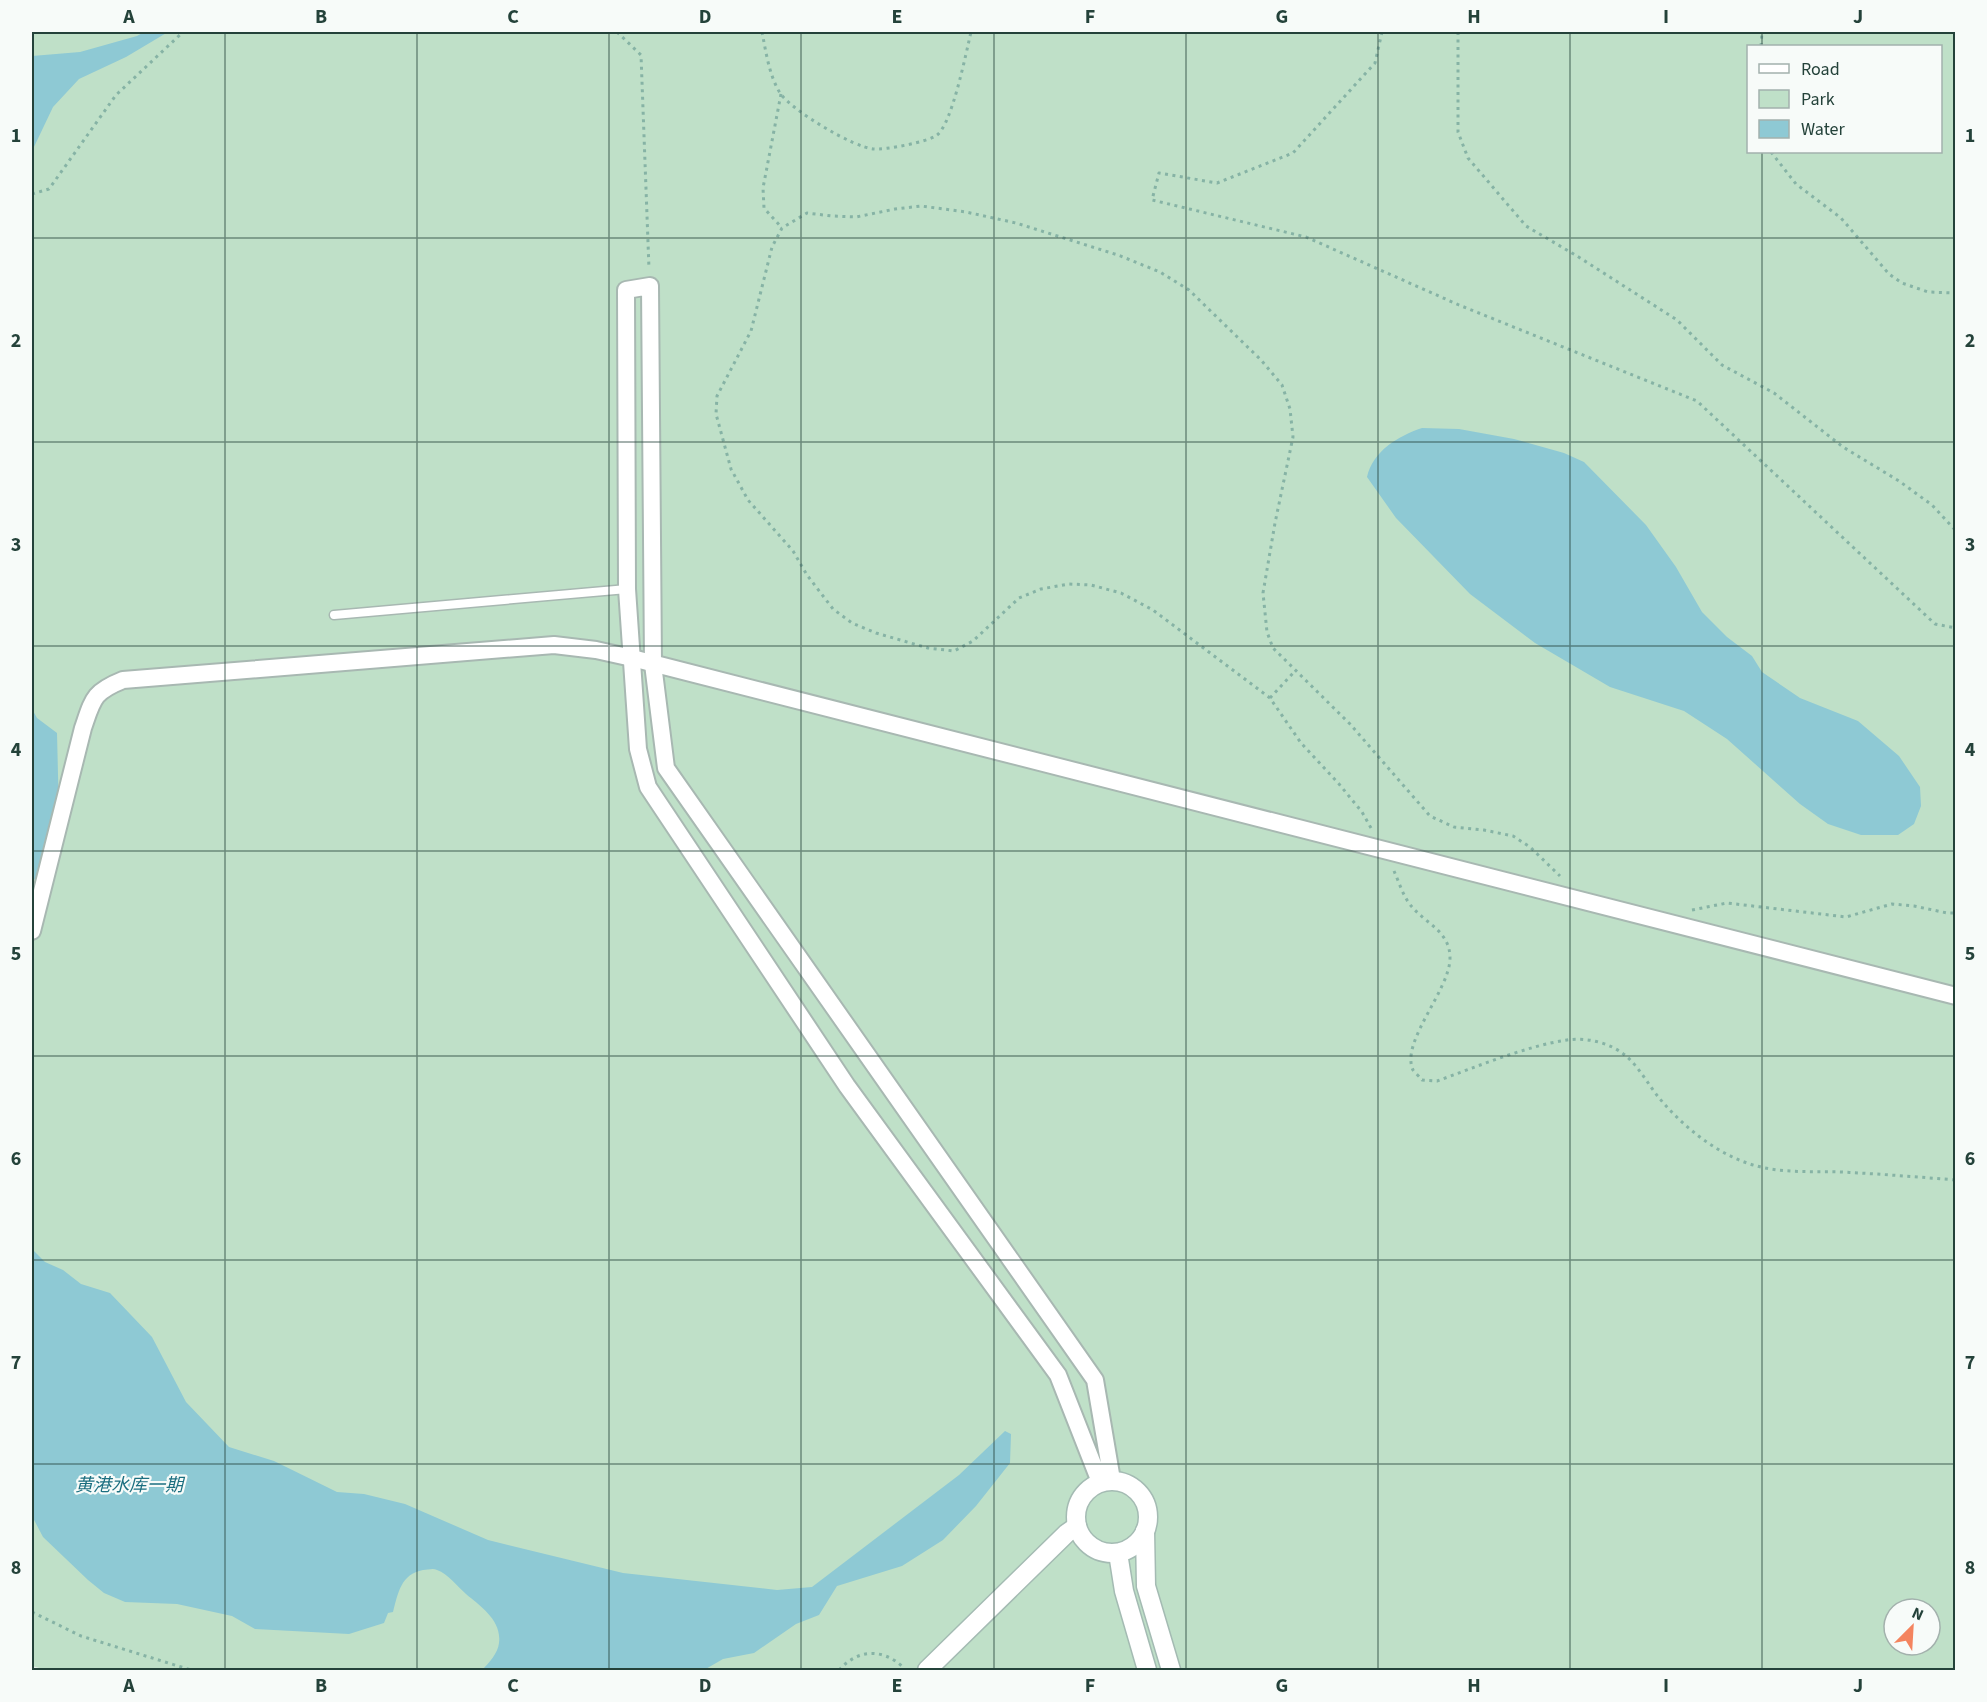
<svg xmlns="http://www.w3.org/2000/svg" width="1987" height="1702" font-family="'Source Sans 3','Noto Sans SC',sans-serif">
<rect width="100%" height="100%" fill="#e6efeb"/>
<path fill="#bfe0c8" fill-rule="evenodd" d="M 32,32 L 1955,32 L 1955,1670 L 47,1670 L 32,1666 ZM 1748,46 L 1940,46 L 1940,152 L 1748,152 ZM 1894,1609 L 1930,1609 L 1930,1645 L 1894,1645 Z"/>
<g fill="#8ec9d4">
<path d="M 144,32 L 168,32 L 126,57 L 79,79 L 53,107 L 33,149 L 32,162 L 32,56 L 80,52 L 137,36 Z"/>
<path d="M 1422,428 L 1459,429 L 1514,439 L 1564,453 L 1584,462 L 1646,525 L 1676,567 L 1702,612 L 1727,637 L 1752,656 L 1762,672 L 1800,698 L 1858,721 L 1899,756 L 1920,787 L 1921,806 L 1914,824 L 1898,835 L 1861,835 L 1828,824 L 1800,804 L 1727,739 L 1684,711 L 1610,687 L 1535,643 L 1470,594 L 1396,518 L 1367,477 C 1373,451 1398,436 1422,428 Z"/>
<path d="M 32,709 L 37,718 L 57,733 L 60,857 L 47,876 L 32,880 Z"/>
<path d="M 32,1249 L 45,1262 L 63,1270 L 81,1284 L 110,1293 L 152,1337 L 186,1402 L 229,1447 L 274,1461 L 337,1492 L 364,1494 L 405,1504 L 488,1540 L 623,1573 L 777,1590 L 812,1587 L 959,1475 L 1005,1431 L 1011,1434 L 1010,1463 L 976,1506 L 943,1540 L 902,1566 L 837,1586 L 819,1615 L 796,1624 L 754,1653 L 723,1659 L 704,1670 L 482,1670 C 489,1663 498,1653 499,1643 C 502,1620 480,1606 466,1594 C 457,1586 448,1574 437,1570 C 433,1568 428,1570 423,1570 C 401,1574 398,1593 393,1612 L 388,1613 L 384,1623 L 349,1634 L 255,1629 L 232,1616 L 177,1604 L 125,1602 L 104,1593 L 88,1580 L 43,1537 L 32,1516 Z"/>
</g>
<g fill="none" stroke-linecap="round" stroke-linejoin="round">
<defs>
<path id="lane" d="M 334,615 L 627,589"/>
<g id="street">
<path d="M 32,931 L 83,728 C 93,699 93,692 123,680 L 554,645 L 596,650 L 632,658 L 1956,996"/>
<path d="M 1100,1482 L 1058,1375 L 847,1086 L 648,787 L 638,749 L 627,589 L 626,290 L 650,286 L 653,664 L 666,768 L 1095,1380 L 1112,1480"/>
</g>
<g id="secondary">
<circle cx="1112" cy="1517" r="36"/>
<path d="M 1145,1531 L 1146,1586 L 1171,1670"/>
<path d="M 1118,1553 L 1124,1591 L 1147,1670"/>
<path d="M 927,1670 L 1067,1533 L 1077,1526"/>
</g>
</defs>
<use href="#lane" stroke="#a8b8b2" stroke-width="11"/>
<use href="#street" stroke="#a8b8b2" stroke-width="20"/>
<use href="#secondary" stroke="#a4bbb3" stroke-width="21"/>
<g stroke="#86b3a5" stroke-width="3" stroke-dasharray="3 4.5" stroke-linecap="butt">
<path d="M 617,32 L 641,55 L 649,269"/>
<path d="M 762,32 C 766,52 769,75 780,93 C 791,110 854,148 874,149 C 885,150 928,142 937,135 C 952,124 966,53 971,32"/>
<path d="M 1382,32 L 1375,63 L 1293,153 L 1217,183 L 1159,173 L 1152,200 L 1306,237 L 1459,305 L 1697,401 L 1935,624 L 1956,628"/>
<path d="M 1458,32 L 1458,132 L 1468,158 L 1526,226 L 1577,256 L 1677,320 L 1722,365 L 1774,393 L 1843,447 L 1899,481 L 1932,505 L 1956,531"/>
<path d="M 1761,46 L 1762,32"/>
<path d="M 781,94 L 763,188 L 764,208 L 782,228"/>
<path d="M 1771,152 L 1796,184 L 1841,218 L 1889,274 L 1902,283 L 1928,292 L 1956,293"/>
<path d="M 32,194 L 49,189 L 116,95 L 183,32"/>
<path d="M 1270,698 L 1295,671"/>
<path d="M 1371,828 L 1362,812 L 1339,784 L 1301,743 L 1270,698 L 1153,610 L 1121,593 L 1091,585 L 1069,584 L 1041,589 L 1019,598 L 973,641 L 954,651 L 928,648 L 876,633 L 852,623 L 833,609 L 807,575 L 793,551 L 748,500 L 731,469 L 716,414 L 717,396 L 751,331 L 772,247 L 782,228 L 807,213 L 832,216 L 856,217 L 895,209 L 921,206 L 966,212 L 1016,223 L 1118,255 L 1160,272 L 1189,290 L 1261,360 L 1282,385 L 1290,409 L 1293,437 L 1275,523 L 1263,593 L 1267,632 L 1273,648 L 1350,724 L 1430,816 L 1454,827 L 1484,830 L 1513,836 L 1530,847 L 1560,876"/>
<path d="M 1394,871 C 1399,882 1404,899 1413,908 C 1427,924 1450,932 1450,958 C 1450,990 1400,1042 1413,1070 C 1415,1073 1420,1077 1422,1080 L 1437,1081 C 1476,1067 1526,1046 1567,1040 C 1587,1037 1611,1043 1626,1056 C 1640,1068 1649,1086 1660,1099 C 1683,1126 1713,1151 1747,1163 C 1778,1174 1810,1171 1842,1172 C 1880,1174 1918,1177 1956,1180"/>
<path d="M 1692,910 L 1727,903 L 1846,917 L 1892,904 L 1914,906 L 1947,913 L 1956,913"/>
<path d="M 32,1612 L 81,1636 L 191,1670"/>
<path d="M 839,1670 C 858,1649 882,1648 903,1667"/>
</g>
<use href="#lane" stroke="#fff" stroke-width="8"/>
<use href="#street" stroke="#fff" stroke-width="16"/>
<use href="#secondary" stroke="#fff" stroke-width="18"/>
</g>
<path fill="none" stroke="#24423a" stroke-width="1.5" stroke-opacity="0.55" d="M 225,32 L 225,1670M 417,32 L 417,1670M 609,32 L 609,1670M 801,32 L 801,1670M 994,32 L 994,1670M 1186,32 L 1186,1670M 1378,32 L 1378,1670M 1570,32 L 1570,1670M 1762,32 L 1762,46M 1762,152 L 1762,1670M 32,238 L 1956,238M 32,442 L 1956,442M 32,646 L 1956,646M 32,851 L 1956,851M 32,1056 L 1956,1056M 32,1260 L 1956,1260M 32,1464 L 1956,1464"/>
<g text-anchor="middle" stroke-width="4.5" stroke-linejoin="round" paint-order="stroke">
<g font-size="18" font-style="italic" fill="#1c6f80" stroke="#f7fbf9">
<text x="129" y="1491">黄港水库一期</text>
</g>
</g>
<rect width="1987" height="1702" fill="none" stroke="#f7fbf9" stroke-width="66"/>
<rect x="1747" y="45" width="195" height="108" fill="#f7fbf9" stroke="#a3b1ad" stroke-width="1.5"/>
<rect x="1759" y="64" width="30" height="9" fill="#ffffff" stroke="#a3b1ad" stroke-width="1.5"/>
<text x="1801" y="75" font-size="18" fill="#24423a">Road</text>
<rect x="1759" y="90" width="30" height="18" fill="#bfe0c8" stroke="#a3b1ad" stroke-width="1.5"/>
<text x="1801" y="105" font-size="18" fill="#24423a">Park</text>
<rect x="1759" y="120" width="30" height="18" fill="#8ec9d4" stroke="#a3b1ad" stroke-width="1.5"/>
<text x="1801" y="135" font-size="18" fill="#24423a">Water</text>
<g transform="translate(1912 1627) rotate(24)"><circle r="28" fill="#f7fbf9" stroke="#a3b1ad" stroke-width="1.5"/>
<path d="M0-4.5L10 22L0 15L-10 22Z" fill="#f4845f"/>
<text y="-9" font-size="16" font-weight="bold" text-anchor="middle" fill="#24423a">N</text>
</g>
<rect x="33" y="33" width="1921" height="1636" fill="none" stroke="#24423a" stroke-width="2"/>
<g font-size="20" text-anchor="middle" font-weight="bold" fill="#24423a">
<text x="129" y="23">A</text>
<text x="321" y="23">B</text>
<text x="513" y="23">C</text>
<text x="705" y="23">D</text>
<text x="897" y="23">E</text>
<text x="1090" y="23">F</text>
<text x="1282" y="23">G</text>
<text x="1474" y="23">H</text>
<text x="1666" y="23">I</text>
<text x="1858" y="23">J</text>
<text x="16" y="142">1</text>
<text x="1970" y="142">1</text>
<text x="16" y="347">2</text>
<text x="1970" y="347">2</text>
<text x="16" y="551">3</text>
<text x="1970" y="551">3</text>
<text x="16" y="756">4</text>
<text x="1970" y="756">4</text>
<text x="16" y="960">5</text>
<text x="1970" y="960">5</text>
<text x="16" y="1165">6</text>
<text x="1970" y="1165">6</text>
<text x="16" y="1369">7</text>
<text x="1970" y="1369">7</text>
<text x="16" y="1574">8</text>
<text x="1970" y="1574">8</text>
<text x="129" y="1692">A</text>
<text x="321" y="1692">B</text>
<text x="513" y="1692">C</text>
<text x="705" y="1692">D</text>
<text x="897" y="1692">E</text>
<text x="1090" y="1692">F</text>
<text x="1282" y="1692">G</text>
<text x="1474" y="1692">H</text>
<text x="1666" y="1692">I</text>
<text x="1858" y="1692">J</text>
</g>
</svg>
